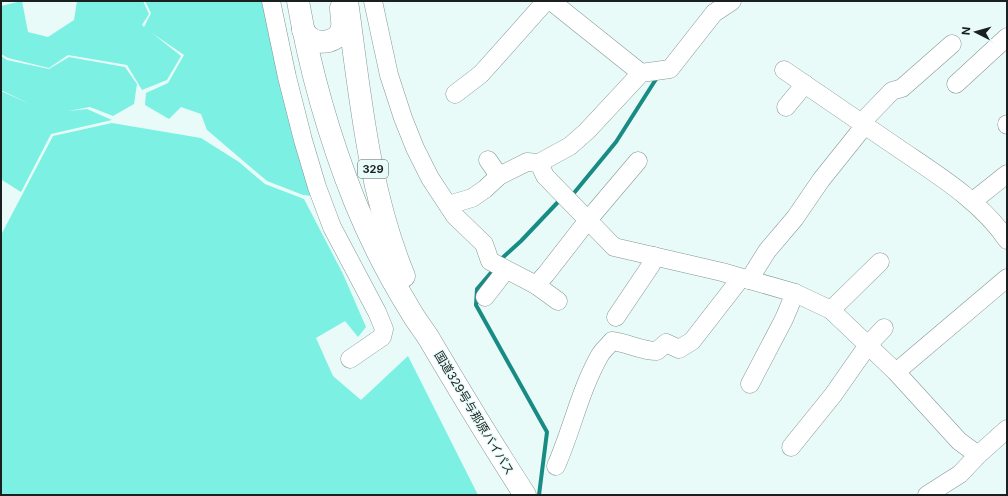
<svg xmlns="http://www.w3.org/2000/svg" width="1008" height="496" font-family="Inter,'Noto Sans JP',sans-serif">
<rect width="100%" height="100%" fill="#e8fbf8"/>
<g fill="#7df0e4">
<path d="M 22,1 L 28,32 L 48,37 L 74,20 L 77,1 L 143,1 L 149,14 L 142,25 L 144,27 L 151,13 L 145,1 L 266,1 L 312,196 L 303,195 L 267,181 L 207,130 L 201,114 L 181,107 L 169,119 L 145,105 L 146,93 L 168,83 L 184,55 L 152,33 L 181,56 L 167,80 L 142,90 L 127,65 L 68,55 L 49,68 L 8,58 L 1,54 L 1,6 Z"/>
<path d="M 1,56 L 7,60 L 49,69 L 69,57 L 125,67 L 137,84 L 134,104 L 113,116 L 90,107 L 68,111 L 87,109 L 112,120 L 51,134 L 21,192 L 2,180 L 1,177 L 1,91 L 30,104 L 1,90 Z"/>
<path d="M 112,123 L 201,138 L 239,162 L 265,184 L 304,199 L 343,274 L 366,327 L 358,337 L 345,321 L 316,338 L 333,376 L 361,400 L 408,356 L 478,495 L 1,495 L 1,235 L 53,136 Z"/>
</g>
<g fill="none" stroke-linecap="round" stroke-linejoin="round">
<g stroke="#188c84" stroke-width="4">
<path d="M 570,195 L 574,193 L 616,142 L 658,76"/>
<path d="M 500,260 L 521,241 L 558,202 L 562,199"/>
<path d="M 495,268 L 477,289 L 476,305 L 547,432 L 539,495"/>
</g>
<defs>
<g id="minor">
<path d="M 271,1 L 287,77 L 303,140 L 317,187 L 332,227 L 377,312 L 384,329 L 382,337 L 350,359"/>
<path d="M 373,1 L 389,75 L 403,118 L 415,148 L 430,178 L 455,216 L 484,244 L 490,261 L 536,285 L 558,301"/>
<path d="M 551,1 L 641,73"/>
<path d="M 732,1 L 714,13 L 670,69 L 641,73 L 587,131 L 570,146 L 539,163 L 545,176 L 614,247 L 722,272 L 795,293 L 831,310 L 896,372 L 959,441 L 978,455 L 1007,429"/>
<path d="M 784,70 C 822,96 860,122 898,148 C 936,174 981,201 1007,240"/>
<path d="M 956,84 L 1007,37"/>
<path d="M 455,94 L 481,74 L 546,1"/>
<path d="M 786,107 L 805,84"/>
<path d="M 861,123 L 892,91 L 902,88 L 952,44"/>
<path d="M 1007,125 L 1007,124"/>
<path d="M 488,160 L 499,176"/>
<path d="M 973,201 L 1007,174"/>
<path d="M 448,205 L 472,198 L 485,189 L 499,176 L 527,162 L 539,163"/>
<path d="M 749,280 L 767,251 L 795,218 L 821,180 L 865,125"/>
<path d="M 536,285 L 546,274 L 588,220 L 638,161"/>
<path d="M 485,297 L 506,270"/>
<path d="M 831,310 L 880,262"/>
<path d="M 616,317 L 651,265 L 654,256"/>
<path d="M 896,372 L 1007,278"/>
<path d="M 750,384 L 784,319 L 795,293"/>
<path d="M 791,447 L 833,395 L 868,345 L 884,328"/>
<path d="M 556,466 C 572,430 580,390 600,355 C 603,350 608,346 612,341 C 628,343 641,351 657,351 L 666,343 L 679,349 L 692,341 L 741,278"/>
<path d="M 927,495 L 960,474 L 978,455"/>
</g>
<g id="highway">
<path d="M 298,1 C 310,70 329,137 355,202 C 370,239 389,276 410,310 C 415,319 422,328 428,337 C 460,391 491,443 525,495"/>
<path d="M 347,1 C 360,93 368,189 404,276"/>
<path d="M 303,30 C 305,32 307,36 309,37 C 319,46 340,42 342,27 C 343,22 341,14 341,8"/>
</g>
</defs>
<use href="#minor" stroke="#859795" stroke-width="19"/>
<use href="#highway" stroke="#859795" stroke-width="23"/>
<use href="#minor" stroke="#fff" stroke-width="18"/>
<use href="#highway" stroke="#fff" stroke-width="22"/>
</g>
<g text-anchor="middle" stroke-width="3" stroke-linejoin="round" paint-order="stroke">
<rect fill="#e8fbf8" stroke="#576260" stroke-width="1" x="358" y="160" width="30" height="18" rx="3"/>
<g font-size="11" font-weight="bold" fill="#19201f">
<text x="373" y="173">329</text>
</g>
<g font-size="12" fill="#19201f" stroke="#e8fbf8">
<text transform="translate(474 413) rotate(59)" y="4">国道329号与那原バイパス</text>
</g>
</g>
<rect width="1008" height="496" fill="none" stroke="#19201f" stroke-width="4"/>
<g transform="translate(976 32) rotate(276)" stroke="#e8fbf8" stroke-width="3" paint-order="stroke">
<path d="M0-3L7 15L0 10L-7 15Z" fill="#19201f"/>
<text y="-6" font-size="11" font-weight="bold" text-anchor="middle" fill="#19201f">N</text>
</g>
</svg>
